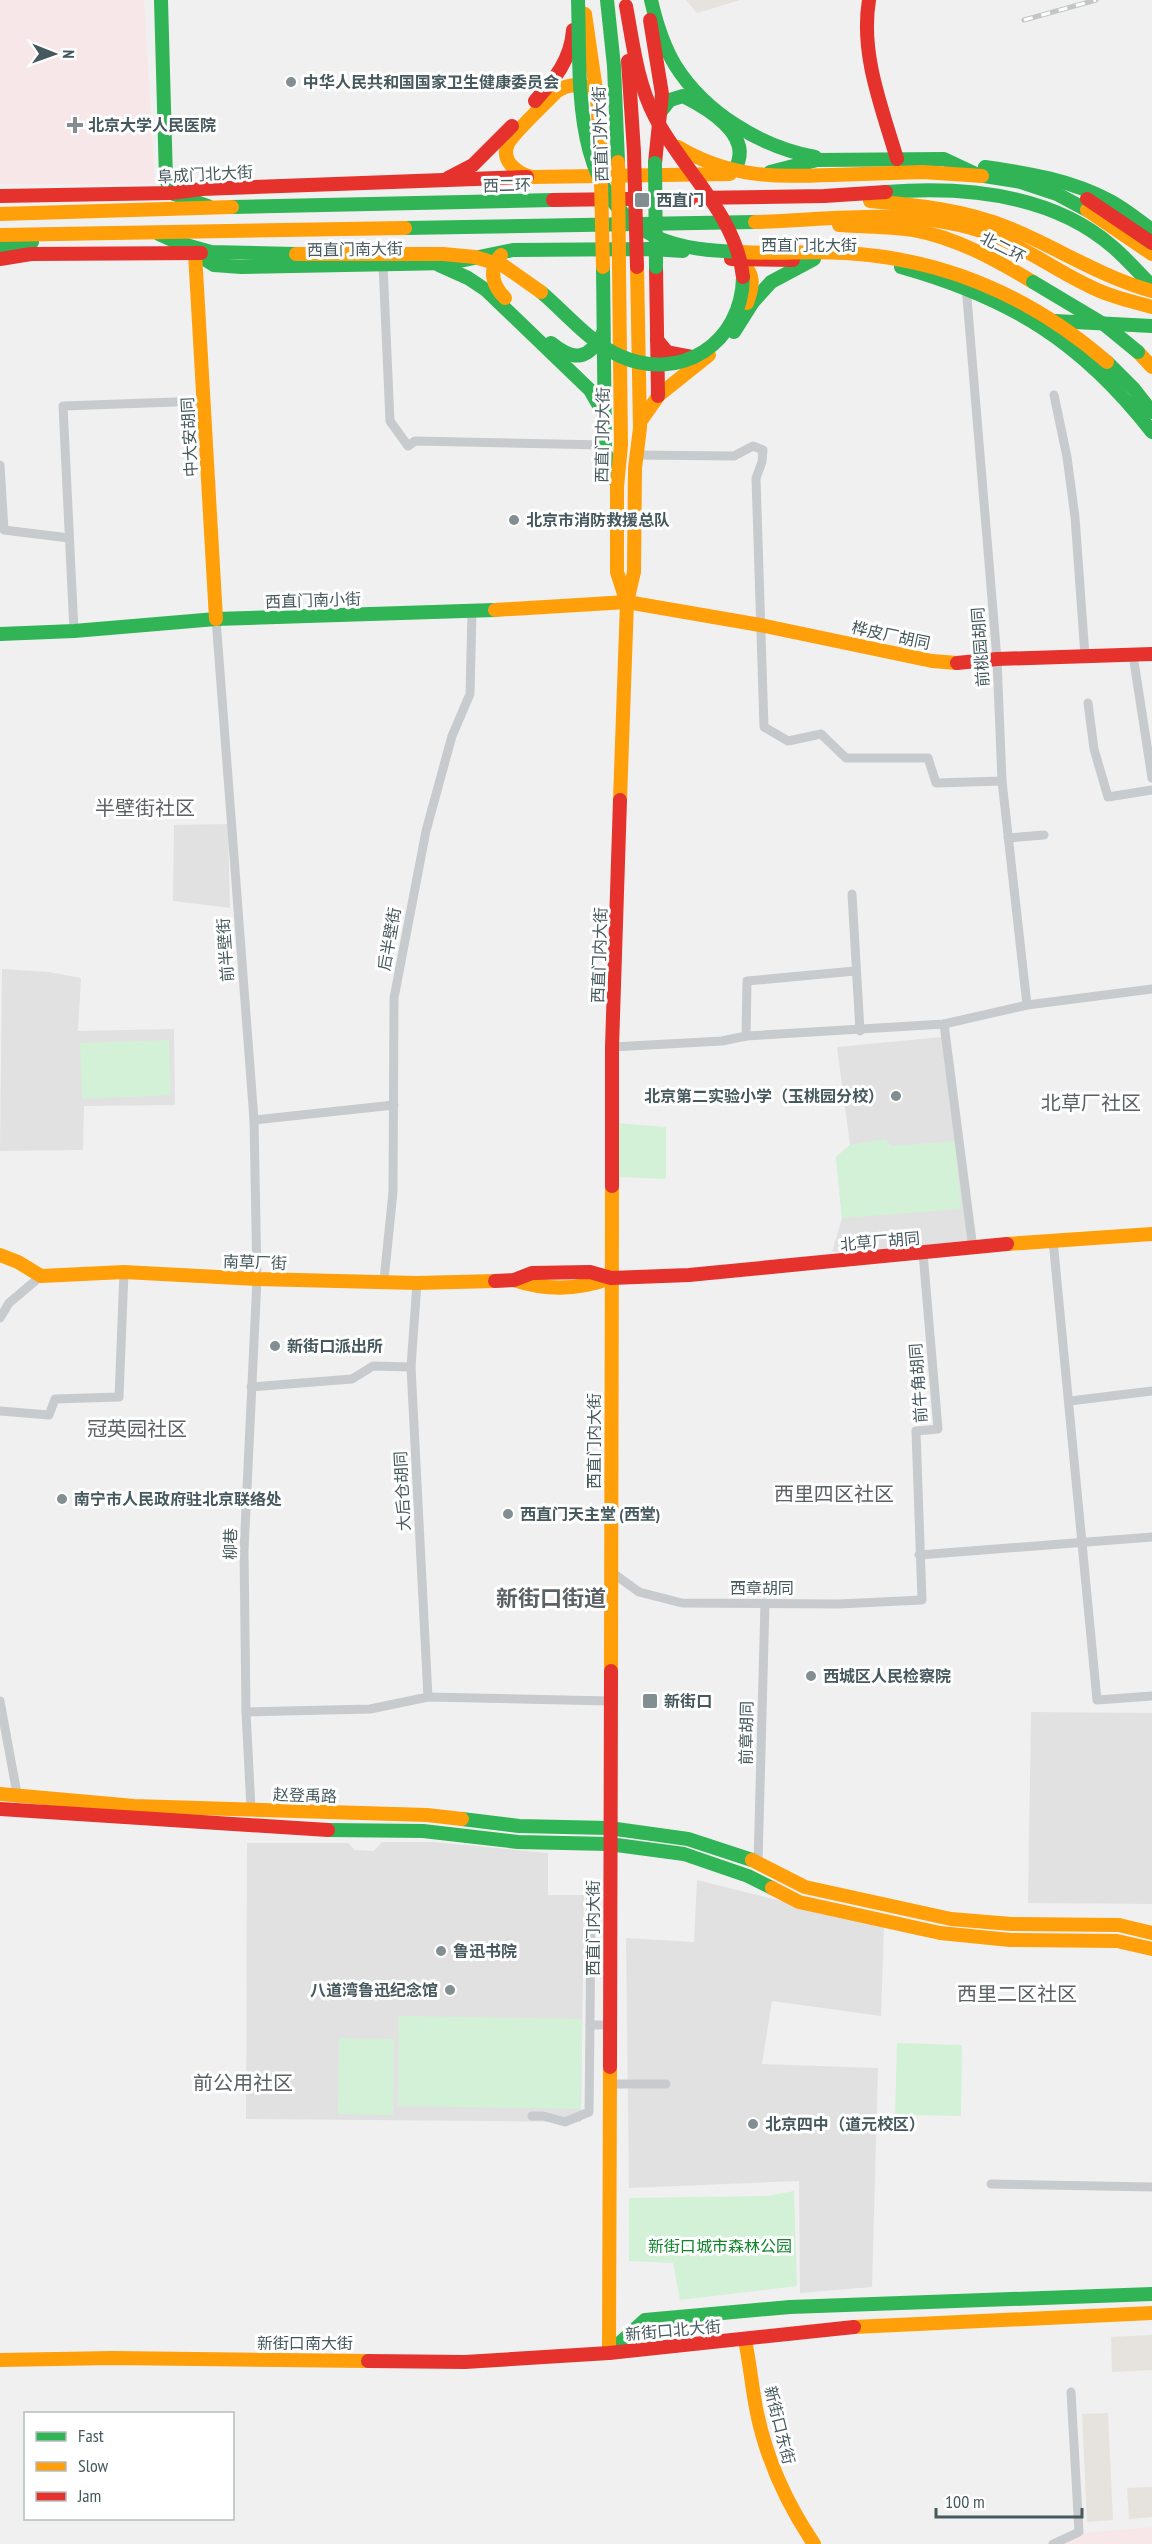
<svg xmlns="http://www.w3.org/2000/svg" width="1152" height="2544" font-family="'PT Sans Narrow','Noto Sans SC',sans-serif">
<rect width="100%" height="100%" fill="#f1f0f0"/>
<g fill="#e6e2de">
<path d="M 686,0 L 740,0 L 697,13 Z"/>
<path d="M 1152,2335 L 1152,2370 L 1112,2372 L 1111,2337 Z"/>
<path d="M 1108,2413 L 1113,2520 L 1087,2522 L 1082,2414 Z"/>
<path d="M 1152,2487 L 1152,2517 L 1129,2519 L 1127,2488 Z"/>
</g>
<g fill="#e2e1e2">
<path d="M 228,824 L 230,908 L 173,901 L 174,825 Z"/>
<path d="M 2,969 L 49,972 L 81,978 L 78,1031 L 174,1029 L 175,1105 L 84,1106 L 83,1150 L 0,1151 Z"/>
<path d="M 942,1037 L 969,1242 L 832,1252 L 842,1218 L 836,1157 L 850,1145 L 837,1047 Z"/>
<path d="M 1031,1712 L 1152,1713 L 1152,1904 L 1028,1903 Z"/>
<path d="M 382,1842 L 434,1842 L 548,1853 L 548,1895 L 584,1895 L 581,2122 L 246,2119 L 247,1843 L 348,1843 L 355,1850 L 374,1851 Z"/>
<path d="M 697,1880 L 884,1927 L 881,2016 L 772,2001 L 762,2064 L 878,2068 L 872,2287 L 800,2293 L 799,2181 L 629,2188 L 626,1938 L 694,1942 Z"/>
</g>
<g fill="#f8e7e9">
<path d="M 0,0 L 144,0 L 155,184 L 0,184 Z"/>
<path d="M 1152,2527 L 1152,2544 L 1055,2544 L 1080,2533 Z"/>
</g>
<g fill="#d3f1d7">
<path d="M 169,1040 L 171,1095 L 82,1099 L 80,1043 Z"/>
<path d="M 616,1123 L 666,1127 L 666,1179 L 615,1177 Z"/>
<path d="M 886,1139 L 891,1146 L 955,1141 L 961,1209 L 842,1218 L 836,1157 L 850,1145 Z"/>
<path d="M 399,2016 L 582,2019 L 581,2109 L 398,2106 Z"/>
<path d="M 339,2038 L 394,2039 L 393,2115 L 338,2114 Z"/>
<path d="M 897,2043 L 962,2045 L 961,2116 L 895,2115 Z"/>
<path d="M 794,2191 L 797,2286 L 680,2300 L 673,2263 L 629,2261 L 629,2198 L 767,2196 Z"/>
</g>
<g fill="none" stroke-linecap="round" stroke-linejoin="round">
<g stroke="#c7cbcd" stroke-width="9">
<path d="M 383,265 L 390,421 L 408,446 L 415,441 L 605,445"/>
<path d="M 966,286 L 997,659 L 1002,781 L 1027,1005"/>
<path d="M 1054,395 L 1067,457 L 1075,517 L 1085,656"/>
<path d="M 636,455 L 734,456 L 753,446 L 763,450 L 762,462 L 756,478 L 764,727 L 788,741 L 821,734 L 846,758 L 928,758 L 936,783 L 1002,781"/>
<path d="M 0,465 L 4,530 L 69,538"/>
<path d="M 216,619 L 254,1120 L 257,1279 L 244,1551 L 246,1712 L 251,1809"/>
<path d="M 74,631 L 63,406 L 203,401"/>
<path d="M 1133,655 L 1152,778"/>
<path d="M 1088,703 L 1094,749 L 1108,797 L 1152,790"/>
<path d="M 1008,838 L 1044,835"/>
<path d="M 852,894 L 860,1031"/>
<path d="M 944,1024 L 973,1249"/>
<path d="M 746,1036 L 747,981 L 855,971"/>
<path d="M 612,1047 L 722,1041 L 746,1036 L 944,1024 L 1027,1005 L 1152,989"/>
<path d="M 254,1120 L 394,1105"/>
<path d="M 1053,1240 L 1097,1700 L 1152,1696"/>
<path d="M 384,1280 L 393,1192 L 394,998 L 426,831 L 452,736 L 470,694 L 472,611"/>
<path d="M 417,1283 L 411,1367 L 428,1697"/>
<path d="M 0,1318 L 9,1303 L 41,1276"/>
<path d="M 251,1387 L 352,1379 L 373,1366 L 411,1367"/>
<path d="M 1070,1401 L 1152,1391"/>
<path d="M 0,1411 L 49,1415 L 55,1399 L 119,1397 L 124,1272"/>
<path d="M 919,1555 L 1152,1537"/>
<path d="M 610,1571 L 639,1592 L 682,1603 L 839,1604 L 922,1600 L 916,1431 L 938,1429 L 923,1253"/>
<path d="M 0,1701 L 18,1799"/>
<path d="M 246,1712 L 370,1709 L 428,1697 L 610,1701"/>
<path d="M 758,1863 L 765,1603"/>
<path d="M 591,1895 L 590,2025 L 610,2025"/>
<path d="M 610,2084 L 666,2084"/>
<path d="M 532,2116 L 543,2116 L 565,2122 L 589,2112 L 590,2025"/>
<path d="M 991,2184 L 1152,2187"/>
<path d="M 1053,2544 L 1079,2532 L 1071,2392"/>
</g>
<g stroke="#30b455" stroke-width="14">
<path d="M 161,0 L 166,179 L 171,193"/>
<path d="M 607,0 L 614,66 L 618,162"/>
<path d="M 651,0 C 656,22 663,45 675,65 C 705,113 761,147 815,157"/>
<path d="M 662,110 L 670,100 L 683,96 C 707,108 753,135 736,167 L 724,173"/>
<path d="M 985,167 C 1028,173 1071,180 1110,201 C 1125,209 1138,220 1152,230"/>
<path d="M 770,172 L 817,160 L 944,159 L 978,175 L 1021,182 L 1057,194 L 1087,210"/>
<path d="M 886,192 C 964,186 1051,193 1113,247 C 1127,259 1139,273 1152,286"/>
<path d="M 171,193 L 208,206"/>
<path d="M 232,207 L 553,200"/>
<path d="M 405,228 L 755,222"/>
<path d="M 159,234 L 179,243 L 211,252 L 296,254"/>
<path d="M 0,248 L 32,242"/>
<path d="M 195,253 L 214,265 L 241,267 L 450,263 L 513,250 L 652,249 L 683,251"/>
<path d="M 439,265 L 468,278 L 486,290 L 590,390 L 605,416"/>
<path d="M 603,267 L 605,452 L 616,482"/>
<path d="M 901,267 C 1011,298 1082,342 1152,432"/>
<path d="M 1055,321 L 1152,326"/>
<path d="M 734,332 L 753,302 L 771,282 L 814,259"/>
<path d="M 551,343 C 574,362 589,360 603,333"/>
<path d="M 1107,362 L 1134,389 L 1152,412"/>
<path d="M 0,634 L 74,631 L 216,619 L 495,610"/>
<path d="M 462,1819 L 519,1826 L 609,1828 L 688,1839 L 752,1860"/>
<path d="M 328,1830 L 423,1831 L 518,1842 L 609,1844 L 684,1854 L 748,1876 L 772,1888"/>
<path d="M 609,2353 L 645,2320 L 790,2307 L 1152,2294"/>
</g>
<g stroke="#ff9f0a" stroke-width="14">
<path d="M 585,14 L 597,97 L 601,161"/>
<path d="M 596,91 C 582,83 569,83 556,92 C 547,102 512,134 508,144 C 500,161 518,174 532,177 L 730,174"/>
<path d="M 832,175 L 923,172 L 982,176"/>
<path d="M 870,201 C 917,205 965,210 1009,228 C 1058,248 1101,277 1152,291"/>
<path d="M 1087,210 L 1152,254"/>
<path d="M 0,214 L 232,207"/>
<path d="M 755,222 C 833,220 914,206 990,234 C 1023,246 1055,270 1087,285 C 1108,296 1130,301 1152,307"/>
<path d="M 839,225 C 864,227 889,226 914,230 C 957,238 996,260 1033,282"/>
<path d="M 0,235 L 405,228"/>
<path d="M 195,253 L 216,619"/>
<path d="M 501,255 C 488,270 492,285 505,298"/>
<path d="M 739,262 C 756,272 753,287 747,303"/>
<path d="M 619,267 L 621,445 L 617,487 L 617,572 L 626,600"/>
<path d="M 1138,352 L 1152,367"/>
<path d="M 640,422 L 659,395 L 709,355"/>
<path d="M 495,610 L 627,602 L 760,625 L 932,661 L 957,663"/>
<path d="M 620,800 L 627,602 L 634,572 L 635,468 L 640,428 L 637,267"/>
<path d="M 1007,1244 L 1152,1234"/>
<path d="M 0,1255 L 18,1262 L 41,1276 L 124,1272 L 257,1279 L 417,1283 L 495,1281"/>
<path d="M 514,1280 C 547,1291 579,1290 611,1278"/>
<path d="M 611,1671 L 612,1186"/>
<path d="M 0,1794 L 134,1806 L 427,1815 L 462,1819"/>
<path d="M 752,1860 L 805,1887 L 951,1919 L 1011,1924 L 1119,1925 L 1152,1933"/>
<path d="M 772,1888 L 799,1902 L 940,1933 L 1010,1940 L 1117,1941 L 1152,1949"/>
<path d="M 854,2327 L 1152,2313"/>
<path d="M 745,2340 C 750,2364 752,2389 757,2413 C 767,2461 787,2504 814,2544"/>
<path d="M 609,2353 L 610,2067"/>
<path d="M 0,2360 L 113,2358 L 368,2361"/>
</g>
<g stroke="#e5322d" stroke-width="14">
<path d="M 869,0 C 860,54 882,108 897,159"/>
<path d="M 650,20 L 662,94 L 655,163"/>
<path d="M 535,101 C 554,80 571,60 573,30"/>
<path d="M 448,178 L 473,165 L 512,126"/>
<path d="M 0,196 L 171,193 L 202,189 L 527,177"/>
<path d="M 1087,199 L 1152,243"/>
<path d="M 553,200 L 824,196 L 886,192"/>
<path d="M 0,259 L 31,254 L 201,253"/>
<path d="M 731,259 L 793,260"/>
<path d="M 656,267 L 658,396"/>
<path d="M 657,340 L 667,352 L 693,357"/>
<path d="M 957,663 L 997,659 L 1152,654"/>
<path d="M 612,1186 L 612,1047 L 620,800"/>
<path d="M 495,1281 L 514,1280 L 532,1273 L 590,1272 L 611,1278 L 689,1275 L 1007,1244"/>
<path d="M 0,1809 L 328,1830"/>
<path d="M 610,2067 L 611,1671"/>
<path d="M 368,2361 L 465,2362 L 609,2353 L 854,2327"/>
</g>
<defs>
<path id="rail" d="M 1024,20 L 1096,0"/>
</defs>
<use href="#rail" stroke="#c3c6c7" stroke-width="5"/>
<use href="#rail" stroke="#fff" stroke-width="3" stroke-dasharray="9" stroke-linecap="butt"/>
<g stroke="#30b455" stroke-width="14">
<path d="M 578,0 C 581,81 569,195 656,237 C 682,249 713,251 741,252"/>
<path d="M 655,163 L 656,267"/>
<path d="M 1033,282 L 1105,325 L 1138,352"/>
<path d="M 541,292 C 566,313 589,342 620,356 C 681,383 742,343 743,277"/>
</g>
<g stroke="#ff9f0a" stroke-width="14">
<path d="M 678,147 C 730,178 774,177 832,175"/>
<path d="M 618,162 L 619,267"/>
<path d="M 601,181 L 603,267"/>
<path d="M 741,252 C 776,254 811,251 846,253 C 946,259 1032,297 1107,362"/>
<path d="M 296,254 L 443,254 L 475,257 L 504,266 L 541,292"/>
</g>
<g stroke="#e5322d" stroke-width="14">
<path d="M 626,6 C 633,43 637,83 655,117 C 683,171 736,214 743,277"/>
<path d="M 628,61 L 634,152 L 637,267"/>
</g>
</g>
<g fill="#828e91" stroke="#fff" stroke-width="2">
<circle cx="291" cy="82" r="6"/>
<path d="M72 116h6v6h6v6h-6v6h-6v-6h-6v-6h6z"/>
<rect x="634" y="192" width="16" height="16" rx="3"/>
<circle cx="514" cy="520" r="6"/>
<circle cx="896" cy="1096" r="6"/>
<circle cx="275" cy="1346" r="6"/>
<circle cx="62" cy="1499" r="6"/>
<circle cx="508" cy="1514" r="6"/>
<circle cx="811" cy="1676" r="6"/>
<rect x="642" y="1693" width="16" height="16" rx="3"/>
<circle cx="441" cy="1951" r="6"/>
<circle cx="450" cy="1990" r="6"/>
<circle cx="753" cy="2124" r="6"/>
</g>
<g text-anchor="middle" stroke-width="6" stroke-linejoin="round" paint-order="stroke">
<g font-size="16" font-weight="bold" fill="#46595e" stroke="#fff" text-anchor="start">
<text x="303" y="88">中华人民共和国国家卫生健康委员会</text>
<text x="88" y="131">北京大学人民医院</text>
<text x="656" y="206">西直门</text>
<text x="526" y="526">北京市消防救援总队</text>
<text x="884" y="1102" text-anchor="end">北京第二实验小学（玉桃园分校）</text>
<text x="287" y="1352">新街口派出所</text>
<text x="74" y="1505">南宁市人民政府驻北京联络处</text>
<text x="520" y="1520">西直门天主堂 (西堂)</text>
<text x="823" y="1682">西城区人民检察院</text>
<text x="664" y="1707">新街口</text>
<text x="453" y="1957">鲁迅书院</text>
<text x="438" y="1996" text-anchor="end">八道湾鲁迅纪念馆</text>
<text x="765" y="2130">北京四中（道元校区）</text>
</g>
<g font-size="16" fill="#46595e" stroke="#fff">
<text transform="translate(600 134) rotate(-92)" y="6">西直门外大街</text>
<text transform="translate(205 174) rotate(-3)" y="6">阜成门北大街</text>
<text transform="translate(507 185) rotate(-1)" y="6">西二环</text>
<text x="809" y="251">西直门北大街</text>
<text transform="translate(1003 247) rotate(27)" y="6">北二环</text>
<text transform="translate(355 249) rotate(-1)" y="6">西直门南大街</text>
<text transform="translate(602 435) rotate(-89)" y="6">西直门内大街</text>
<text transform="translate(189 437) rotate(-93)" y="6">中大安胡同</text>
<text transform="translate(313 600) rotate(-2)" y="6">西直门南小街</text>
<text transform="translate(891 635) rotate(12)" y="6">桦皮厂胡同</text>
<text transform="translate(980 647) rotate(-94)" y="6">前桃园胡同</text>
<text transform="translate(389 939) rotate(-80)" y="6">后半壁街</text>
<text transform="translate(225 950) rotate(-94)" y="6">前半壁街</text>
<text transform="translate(599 955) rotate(-88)" y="6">西直门内大街</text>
<text transform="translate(880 1241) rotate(-5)" y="6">北草厂胡同</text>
<text transform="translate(255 1262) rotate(2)" y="6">南草厂街</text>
<text transform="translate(918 1383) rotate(-94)" y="6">前牛角胡同</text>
<text transform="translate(594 1441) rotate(-90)" y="6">西直门内大街</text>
<text transform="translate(402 1491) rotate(-93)" y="6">大后仓胡同</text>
<text transform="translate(230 1544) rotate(-89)" y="6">柳巷</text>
<text x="762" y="1594">西章胡同</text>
<text transform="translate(746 1733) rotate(-89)" y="6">前章胡同</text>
<text transform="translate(305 1795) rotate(2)" y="6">赵登禹路</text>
<text transform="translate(593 1928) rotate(-90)" y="6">西直门内大街</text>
<text transform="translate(673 2330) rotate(-5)" y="6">新街口北大街</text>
<text x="305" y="2349">新街口南大街</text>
<text transform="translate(780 2425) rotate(76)" y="6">新街口东街</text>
</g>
<g font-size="16" fill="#11862c" stroke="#fff">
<text x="720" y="2252">新街口城市森林公园</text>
</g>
<g font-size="20" fill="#5b6265" stroke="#fff">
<text x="145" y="815">半壁街社区</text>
<text x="1091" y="1110">北草厂社区</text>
<text x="137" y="1436">冠英园社区</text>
<text x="834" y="1501">西里四区社区</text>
<text x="1017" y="2001">西里二区社区</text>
<text x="243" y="2090">前公用社区</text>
</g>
<g font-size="22" font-weight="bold" fill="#5b6265" stroke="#fff">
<text x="551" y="1606">新街口街道</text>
</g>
</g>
<rect x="24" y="2412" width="210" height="108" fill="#ffffff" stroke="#b5bdbf" stroke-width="1.5"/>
<rect x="36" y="2432" width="30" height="9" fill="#30b455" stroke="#b5bdbf" stroke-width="1.5"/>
<text x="78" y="2442" font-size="18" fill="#46595e">Fast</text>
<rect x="36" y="2462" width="30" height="9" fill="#ff9f0a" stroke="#b5bdbf" stroke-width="1.5"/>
<text x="78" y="2472" font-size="18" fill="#46595e">Slow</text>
<rect x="36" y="2492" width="30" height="9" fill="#e5322d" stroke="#b5bdbf" stroke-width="1.5"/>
<text x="78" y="2502" font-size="18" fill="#46595e">Jam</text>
<g transform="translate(54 54) rotate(91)" stroke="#ffffff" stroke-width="4.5" paint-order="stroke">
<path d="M0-4.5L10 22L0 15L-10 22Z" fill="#46595e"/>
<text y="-9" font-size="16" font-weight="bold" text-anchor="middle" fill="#46595e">N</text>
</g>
<path d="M936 2508v9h146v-9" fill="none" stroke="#46595e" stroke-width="3"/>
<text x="945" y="2508" font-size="18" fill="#46595e" stroke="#ffffff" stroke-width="4.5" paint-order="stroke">100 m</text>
</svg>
